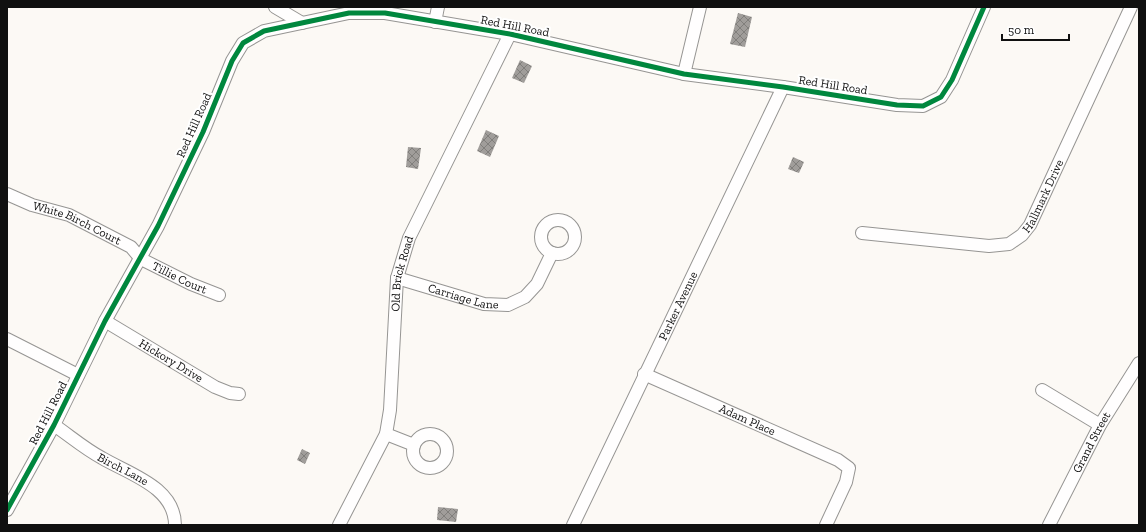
<svg xmlns="http://www.w3.org/2000/svg" width="1146" height="532" font-family="'Zilla Slab',serif">
<defs>
<pattern id="building-cross-hatch" width="8" height="8" patternUnits="userSpaceOnUse"><rect width="8" height="8" fill="#a09d9a"/><path d="M0 0l8 8M0 8l8-8" fill="none" stroke="#817f7c"/></pattern>
</defs>
<rect width="100%" height="100%" fill="#fcf9f5"/>
<g fill="url(#building-cross-hatch)">
<path d="M 738,13 L 752,17 L 745,47 L 730,44 Z"/>
<path d="M 520,60 L 532,66 L 524,83 L 512,78 Z"/>
<path d="M 486,130 L 499,136 L 490,157 L 477,151 Z"/>
<path d="M 408,147 L 421,148 L 418,169 L 406,167 Z"/>
<path d="M 793,157 L 804,162 L 799,173 L 788,169 Z"/>
<path d="M 302,449 L 310,453 L 305,464 L 297,460 Z"/>
<path d="M 438,507 L 458,509 L 456,522 L 437,520 Z"/>
</g>
<g fill="none" stroke-linecap="round" stroke-linejoin="round">
<defs>
<g id="minor">
<path d="M 275,7 L 302,23"/>
<path d="M 435,22 L 438,7"/>
<path d="M 684,74 L 700,7"/>
<path id="s1" d="M 7,194 L 32,205 L 69,215 L 131,247 L 141,259 L 191,284 L 219,295"/>
<circle cx="558" cy="237" r="17"/>
<path id="s2" d="M 862,233 L 989,246 L 1009,244 L 1022,235 L 1030,225 L 1131,7"/>
<path id="s3" d="M 397,278 L 484,304 L 508,305 L 525,297 L 537,284 L 552,253"/>
<path id="s4" d="M 105,321 L 215,387 L 230,393 L 239,394"/>
<path d="M 7,339 L 78,375"/>
<path id="s5" d="M 644,374 L 838,460 L 849,468 L 846,482 L 826,525"/>
<path d="M 1042,390 L 1100,425"/>
<path id="s6" d="M 54,425 C 70,436 85,449 102,458 C 129,474 175,487 175,525"/>
<path d="M 386,434 L 414,445"/>
<circle cx="430" cy="451" r="17"/>
<path d="M 7,510 L 54,425 L 105,321 L 158,226 L 203,132 L 232,61 L 243,43 L 264,31 L 349,13 L 385,13 L 510,34 L 684,74 L 783,87 L 897,105 L 923,106 L 941,97 L 952,80 L 984,7"/>
<path id="s7" d="M 339,525 L 386,434 L 390,410 L 397,278 L 409,238 L 510,34"/>
<path id="s8" d="M 573,525 L 783,87"/>
<path id="s9" d="M 1049,525 L 1100,425 L 1139,363"/>
</g>
</defs>
<use href="#minor" stroke="#969593" stroke-width="14"/>
<use href="#minor" stroke="#fffefe" stroke-width="12"/>
<defs>
<path id="cycleway" d="M 7,510 L 54,425 L 105,321 L 158,226 L 203,132 L 232,61 L 243,43 L 264,31 L 349,13 L 385,13 L 510,34 L 684,74 L 783,87 L 897,105 L 923,106 L 941,97 L 952,80 L 984,7"/>
</defs>
<use href="#cycleway" stroke="#fff" stroke-width="8"/>
<use href="#cycleway" stroke="#00873e" stroke-width="5"/>
</g>
<g text-anchor="middle" stroke-width="4" stroke-linejoin="round" paint-order="stroke">
<g font-size="12" fill="#101010" stroke="#fff">
<text transform="translate(515 26) rotate(11)" y="4">Red Hill Road</text>
<text transform="translate(833 85) rotate(9)" y="4">Red Hill Road</text>
<text transform="translate(194 125) rotate(-66)" y="4">Red Hill Road</text>
<text dy="4" stroke="none"><textPath href="#s2" startOffset="208">Hallmark Drive</textPath></text>
<text dy="4" stroke="none"><textPath href="#s1" startOffset="76">White Birch Court</textPath></text>
<text dy="4" stroke="none"><textPath href="#s7" startOffset="264">Old Brick Road</textPath></text>
<text dy="4" stroke="none"><textPath href="#s1" startOffset="194">Tillie Court</textPath></text>
<text dy="4" stroke="none"><textPath href="#s3" startOffset="69">Carriage Lane</textPath></text>
<text dy="4" stroke="none"><textPath href="#s8" startOffset="243">Parker Avenue</textPath></text>
<text dy="4" stroke="none"><textPath href="#s4" startOffset="77">Hickory Drive</textPath></text>
<text transform="translate(48 413) rotate(-63)" y="4">Red Hill Road</text>
<text dy="4" stroke="none"><textPath href="#s5" startOffset="113">Adam Place</textPath></text>
<text dy="4" stroke="none"><textPath href="#s9" startOffset="93">Grand Street</textPath></text>
<text dy="4" stroke="none"><textPath href="#s6" startOffset="82">Birch Lane</textPath></text>
</g>
</g>
<rect width="1146" height="532" fill="none" stroke="#101010" stroke-width="16"/>
<path d="M1002 34v6h67v-6" fill="none" stroke="#101010" stroke-width="2"/>
<text x="1008" y="34" font-size="12" fill="#101010" stroke="#ffffff" stroke-width="3" paint-order="stroke">50 m</text>
</svg>
